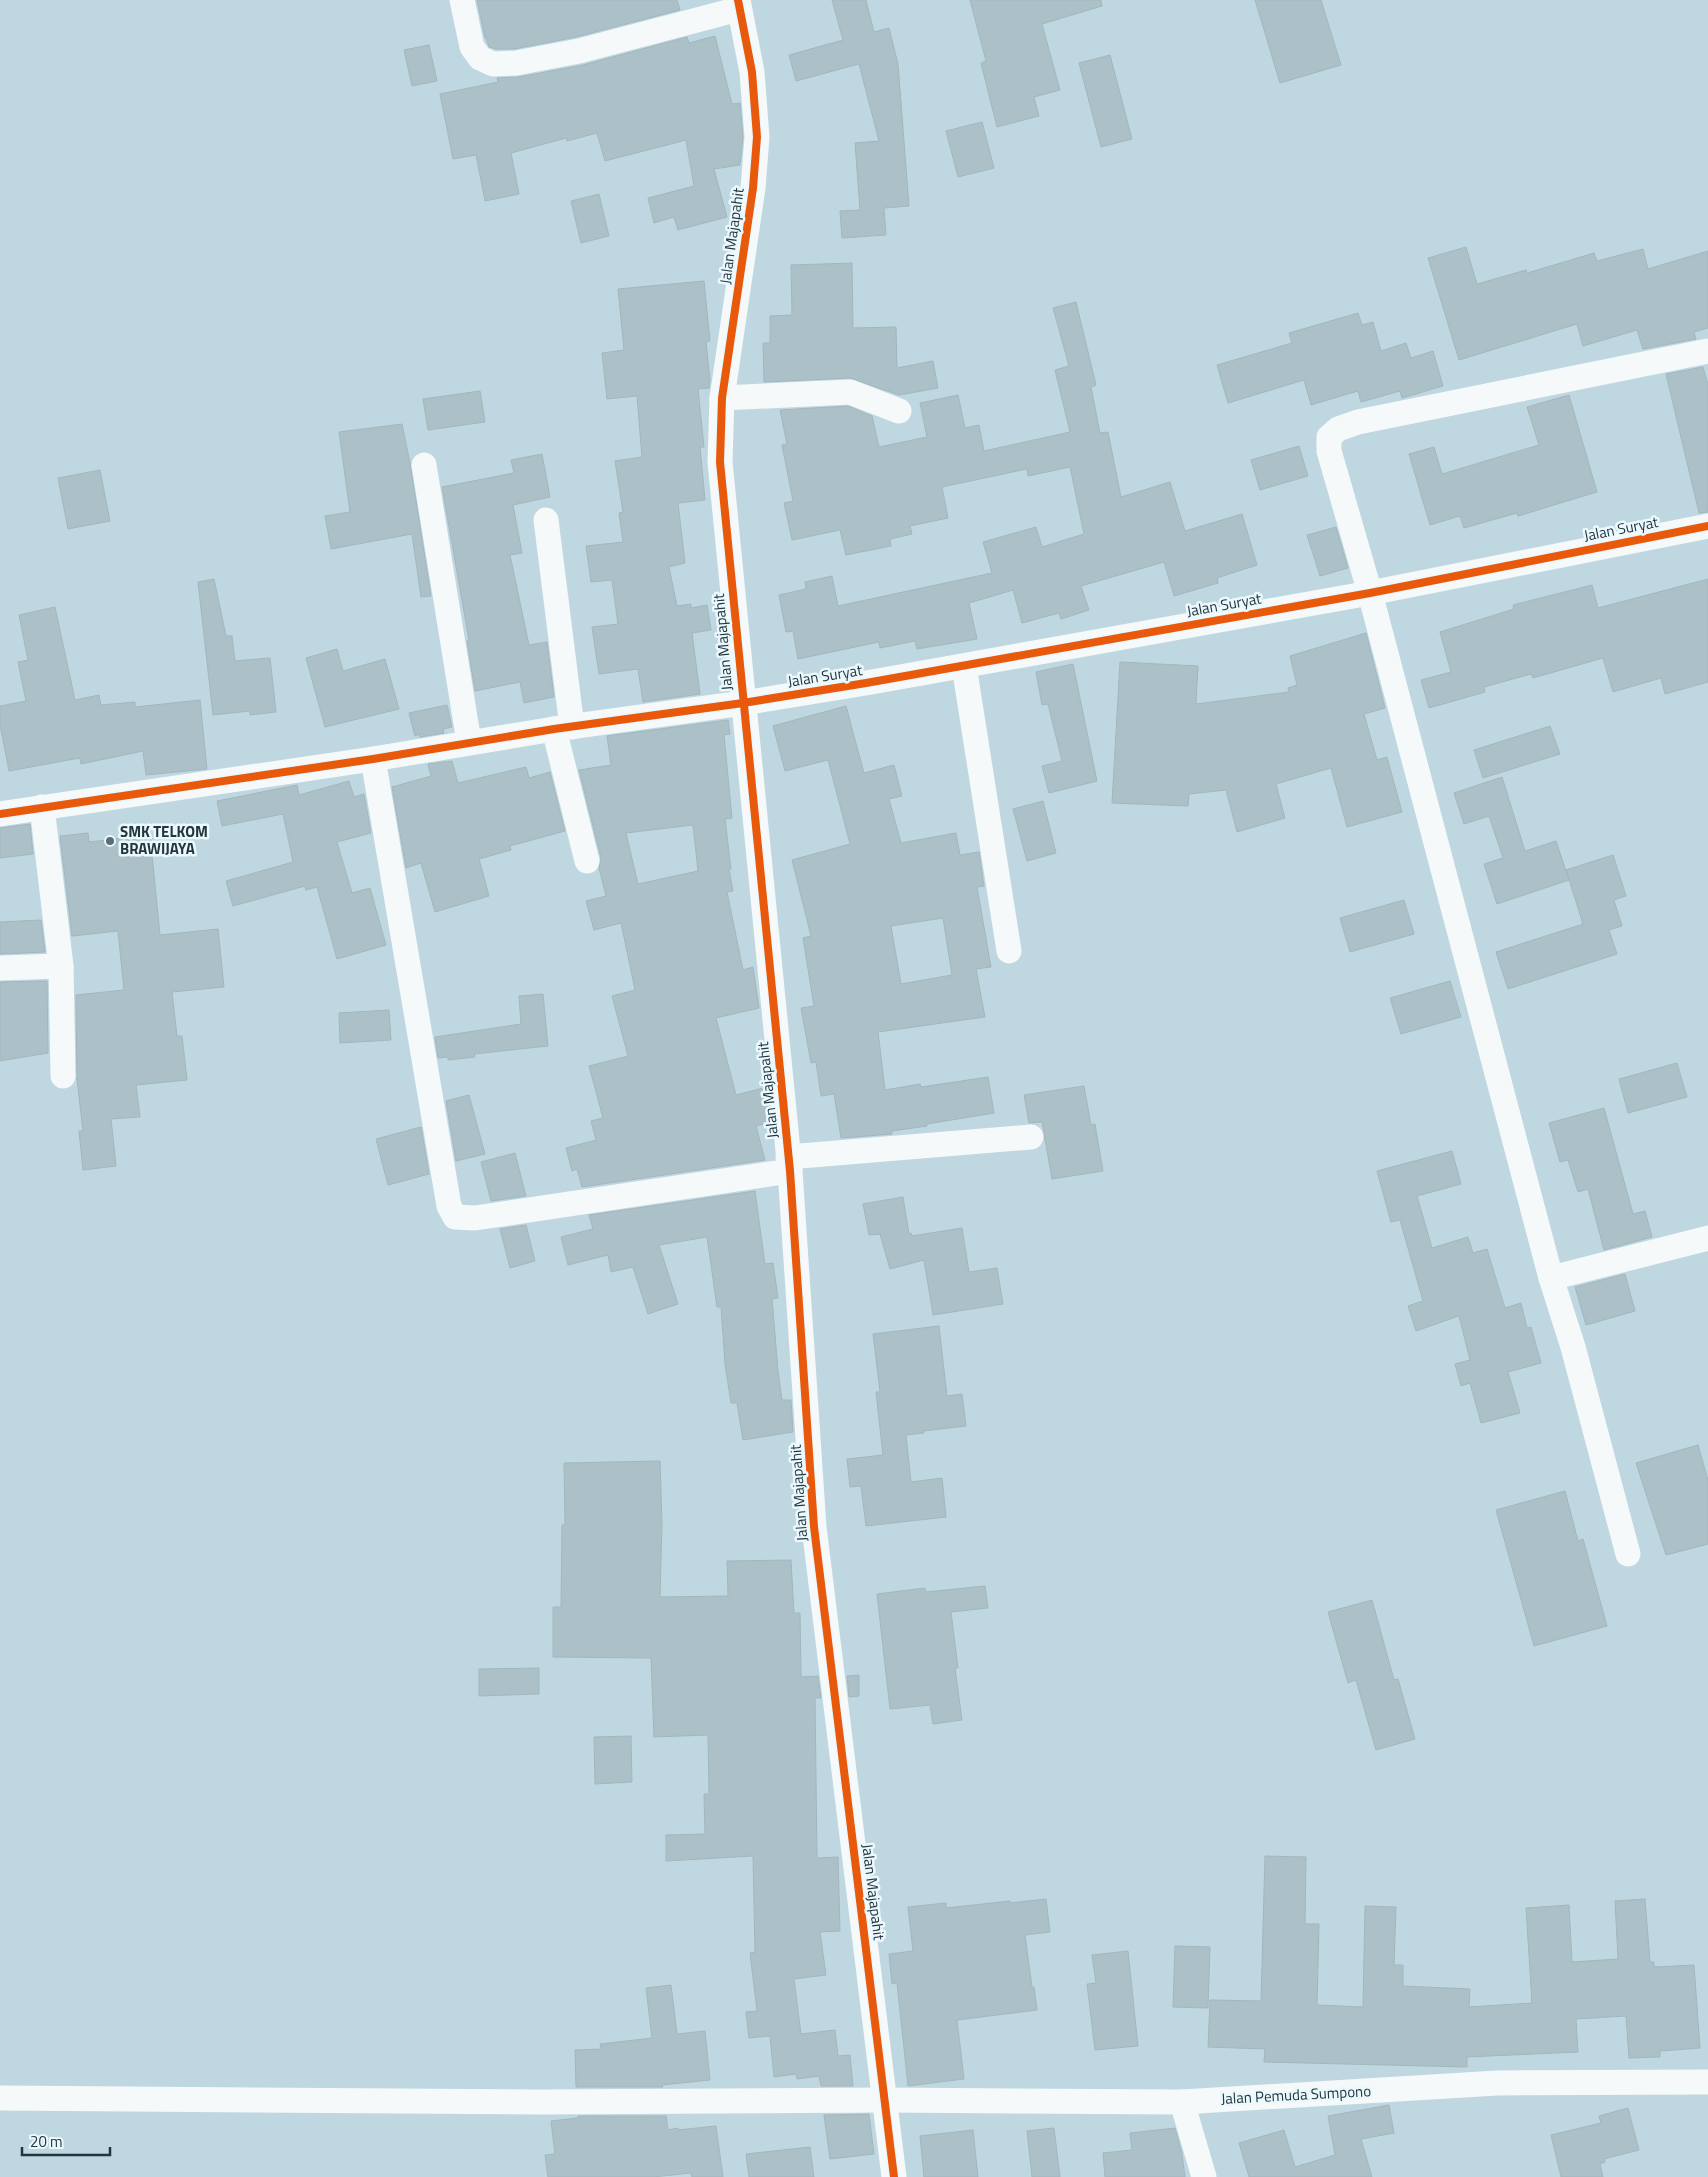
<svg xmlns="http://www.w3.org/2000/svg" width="1708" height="2177" font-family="'Titillium Web',sans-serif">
<rect width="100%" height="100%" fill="#bed7e0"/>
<g fill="#acc0c8" stroke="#a2b7bd" fill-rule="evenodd">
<path d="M 477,0 L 677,0 L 680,10 L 576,37 L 514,49 L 496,49 L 489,47 L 486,38 L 485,38 Z"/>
<path d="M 832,0 L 866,0 L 874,32 L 889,28 L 898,64 L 909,206 L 884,208 L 886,235 L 842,238 L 840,211 L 860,210 L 855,143 L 879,141 L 859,64 L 796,81 L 789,55 L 843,40 Z"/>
<path d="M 970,0 L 1101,0 L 1102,6 L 1042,24 L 1060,90 L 1034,97 L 1039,116 L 997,127 L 981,63 L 986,61 Z"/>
<path d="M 1255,0 L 1321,0 L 1341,65 L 1280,83 Z"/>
<path d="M 715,36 L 732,104 L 740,103 L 743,137 L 740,165 L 714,169 L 727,217 L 678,230 L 674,217 L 654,223 L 648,198 L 694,186 L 686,140 L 605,161 L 597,133 L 567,141 L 566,138 L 511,153 L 519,194 L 485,201 L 476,155 L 453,159 L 440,94 L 498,82 L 497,78 L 519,77 L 583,65 L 687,37 L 689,43 Z"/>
<path d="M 429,45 L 437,81 L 412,86 L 404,50 Z"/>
<path d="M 1110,55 L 1132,139 L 1101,147 L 1079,63 Z"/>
<path d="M 982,122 L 994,168 L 958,177 L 946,131 Z"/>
<path d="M 599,194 L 609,236 L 581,243 L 571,201 Z"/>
<path d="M 1466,247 L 1477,284 L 1526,270 L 1527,273 L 1594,253 L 1597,261 L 1643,249 L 1648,269 L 1708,251 L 1708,328 L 1694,332 L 1696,339 L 1643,349 L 1637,330 L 1583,346 L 1577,324 L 1459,360 L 1428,258 Z"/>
<path d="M 852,263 L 853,328 L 896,327 L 897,368 L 933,361 L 938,388 L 899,395 L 850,378 L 764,382 L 763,343 L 770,343 L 770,316 L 792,315 L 791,265 Z"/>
<path d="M 704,281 L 710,341 L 706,342 L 710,380 L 709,388 L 698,389 L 704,447 L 700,447 L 705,500 L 678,503 L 685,563 L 669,567 L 677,606 L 691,604 L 691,608 L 707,605 L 711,630 L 692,633 L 700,694 L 643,702 L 638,669 L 599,674 L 592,627 L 618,624 L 612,580 L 591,582 L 586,546 L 623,542 L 619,513 L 623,512 L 615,461 L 642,457 L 637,396 L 607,399 L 602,353 L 624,350 L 618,289 Z"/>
<path d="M 1076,302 L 1096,385 L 1091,387 L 1100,433 L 1108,432 L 1121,497 L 1170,482 L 1185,531 L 1242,514 L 1257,565 L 1217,578 L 1218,583 L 1174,596 L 1164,562 L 1081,586 L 1089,610 L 1061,619 L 1059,613 L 1022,623 L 1013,590 L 969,603 L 977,639 L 917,649 L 915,641 L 880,648 L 879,642 L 798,659 L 793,631 L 786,632 L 779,595 L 806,589 L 805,582 L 832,576 L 838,606 L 992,573 L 983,542 L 1036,527 L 1042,547 L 1084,534 L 1070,467 L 1028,476 L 1027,469 L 942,487 L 948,518 L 910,526 L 912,534 L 890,539 L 891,546 L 846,555 L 840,530 L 792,540 L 784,503 L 793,501 L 782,445 L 787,444 L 780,410 L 848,406 L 872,416 L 879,447 L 927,437 L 920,403 L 958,395 L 965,428 L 979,425 L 984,451 L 1070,432 L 1055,370 L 1069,366 L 1053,308 Z"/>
<path d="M 1358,313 L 1362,325 L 1373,322 L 1381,351 L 1406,343 L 1411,358 L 1433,351 L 1443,386 L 1402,398 L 1400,391 L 1361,402 L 1358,391 L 1311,405 L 1304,380 L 1228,403 L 1217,365 L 1292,343 L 1289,333 Z"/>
<path d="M 1703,367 L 1708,385 L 1708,512 L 1699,513 L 1666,374 Z"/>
<path d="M 480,391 L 485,422 L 428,430 L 423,399 Z"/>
<path d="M 1569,395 L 1597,492 L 1518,516 L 1517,513 L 1464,528 L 1460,516 L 1430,525 L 1409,454 L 1434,447 L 1442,474 L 1539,445 L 1527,407 Z"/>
<path d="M 402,424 L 410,463 L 431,596 L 421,597 L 412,534 L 331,549 L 325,516 L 350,512 L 339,432 Z"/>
<path d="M 1299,446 L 1308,476 L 1260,490 L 1251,460 Z"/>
<path d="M 542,454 L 550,497 L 513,505 L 522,553 L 510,555 L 529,645 L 547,642 L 554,697 L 524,703 L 520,682 L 475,691 L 467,641 L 469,640 L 442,487 L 514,473 L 511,460 Z"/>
<path d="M 100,470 L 110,521 L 68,529 L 58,478 Z"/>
<path d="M 1336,527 L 1348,568 L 1320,576 L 1307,535 Z"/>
<path d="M 214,579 L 226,636 L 232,636 L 235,661 L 270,658 L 276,712 L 250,715 L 250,711 L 213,715 L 198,582 Z"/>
<path d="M 1708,579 L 1708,682 L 1665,694 L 1661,678 L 1613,692 L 1603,658 L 1533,678 L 1531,674 L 1484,687 L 1485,692 L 1429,708 L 1421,680 L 1451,672 L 1440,632 L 1514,609 L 1513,605 L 1592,585 L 1598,608 Z"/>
<path d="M 55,607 L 75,700 L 99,695 L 101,705 L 135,702 L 135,707 L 200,700 L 207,769 L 146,775 L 143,751 L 81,764 L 80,758 L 9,771 L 0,725 L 0,706 L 26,701 L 18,662 L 28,660 L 19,615 Z"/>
<path d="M 1366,633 L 1385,708 L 1364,714 L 1377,760 L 1387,757 L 1402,812 L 1347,827 L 1331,768 L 1276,784 L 1285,818 L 1237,832 L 1226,790 L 1189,794 L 1188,806 L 1112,803 L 1120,662 L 1198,666 L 1196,704 L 1289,692 L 1288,688 L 1297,685 L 1290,656 Z"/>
<path d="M 337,649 L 343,671 L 385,659 L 399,709 L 325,727 L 306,658 Z"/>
<path d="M 1073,664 L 1097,781 L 1049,793 L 1042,766 L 1062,761 L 1048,704 L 1042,705 L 1036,672 Z"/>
<path d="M 447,705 L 452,727 L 443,729 L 444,733 L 420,737 L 419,734 L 415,736 L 409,713 Z"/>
<path d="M 846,706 L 864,773 L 894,765 L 902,796 L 889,799 L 901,843 L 956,833 L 960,855 L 979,852 L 984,886 L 977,887 L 991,967 L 976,969 L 985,1017 L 878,1032 L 885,1090 L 920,1084 L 921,1087 L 988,1077 L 994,1113 L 927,1124 L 927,1126 L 892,1131 L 892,1134 L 841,1138 L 834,1094 L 821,1096 L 816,1062 L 811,1063 L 801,1008 L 814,1006 L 803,938 L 811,936 L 792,860 L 850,844 L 828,760 L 785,771 L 773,726 ZM 943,918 L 952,975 L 901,984 L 891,926 Z"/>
<path d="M 728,720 L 730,734 L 724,735 L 732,818 L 725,819 L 731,869 L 729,869 L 733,891 L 727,892 L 743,970 L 753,967 L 759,1008 L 716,1018 L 736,1095 L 767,1087 L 771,1122 L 756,1126 L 765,1160 L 582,1187 L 577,1169 L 572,1171 L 566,1148 L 596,1140 L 591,1121 L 603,1118 L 589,1066 L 628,1056 L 612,996 L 635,990 L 621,923 L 594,930 L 586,901 L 606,896 L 599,868 L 601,858 L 579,770 L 611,765 L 607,736 ZM 693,825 L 698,871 L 638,884 L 626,833 Z"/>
<path d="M 1550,726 L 1560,754 L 1483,778 L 1474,750 Z"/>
<path d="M 452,761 L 458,783 L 526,767 L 529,778 L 550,772 L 565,831 L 510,846 L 511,850 L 479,859 L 489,896 L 435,912 L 421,863 L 406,868 L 392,787 L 431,776 L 428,764 Z"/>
<path d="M 1502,777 L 1525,851 L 1556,841 L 1569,880 L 1497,904 L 1484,864 L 1503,858 L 1489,816 L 1464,824 L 1454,793 Z"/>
<path d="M 349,781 L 354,797 L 364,794 L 371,833 L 337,842 L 352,893 L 370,888 L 386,945 L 337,959 L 317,887 L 306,890 L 305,886 L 233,906 L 226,881 L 293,862 L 283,814 L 222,826 L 217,801 L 297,785 L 299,795 Z"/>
<path d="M 1043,801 L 1056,853 L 1027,861 L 1013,809 Z"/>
<path d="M 30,824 L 33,854 L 0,858 L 0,828 Z"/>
<path d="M 88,833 L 89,842 L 150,835 L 160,935 L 218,929 L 224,987 L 172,992 L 177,1036 L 182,1036 L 187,1080 L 136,1085 L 140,1117 L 111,1119 L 116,1166 L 83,1170 L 79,1131 L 83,1131 L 77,1079 L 76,995 L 124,990 L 118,931 L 72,936 L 60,836 Z"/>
<path d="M 1613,855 L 1626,896 L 1614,900 L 1622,926 L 1609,930 L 1617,954 L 1508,989 L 1496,952 L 1583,924 L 1566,870 Z"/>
<path d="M 1404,900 L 1414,934 L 1350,952 L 1340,918 Z"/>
<path d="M 41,920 L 45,952 L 0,954 L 0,922 Z"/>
<path d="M 47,981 L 48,1053 L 0,1061 L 0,982 Z"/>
<path d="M 1450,981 L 1461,1017 L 1401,1034 L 1390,998 Z"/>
<path d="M 543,994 L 548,1046 L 474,1054 L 475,1057 L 448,1060 L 448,1057 L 438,1058 L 435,1037 L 521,1024 L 519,996 Z"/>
<path d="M 389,1010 L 391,1040 L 340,1043 L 339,1013 Z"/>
<path d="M 1677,1063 L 1687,1097 L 1628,1113 L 1619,1079 Z"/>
<path d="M 1084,1086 L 1091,1125 L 1095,1124 L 1103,1171 L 1052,1179 L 1042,1122 L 1029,1123 L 1024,1095 Z"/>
<path d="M 469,1095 L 485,1154 L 456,1161 L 446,1101 Z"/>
<path d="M 1604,1108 L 1633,1214 L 1645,1211 L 1652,1237 L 1604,1250 L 1588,1189 L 1578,1192 L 1568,1160 L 1560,1162 L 1549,1123 Z"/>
<path d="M 421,1127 L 429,1174 L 388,1185 L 376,1139 Z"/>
<path d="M 1452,1151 L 1461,1184 L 1417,1196 L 1432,1248 L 1468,1237 L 1473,1253 L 1487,1249 L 1505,1308 L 1521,1303 L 1527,1328 L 1531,1327 L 1541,1363 L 1508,1372 L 1520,1413 L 1481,1423 L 1470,1383 L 1461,1386 L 1455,1364 L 1470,1360 L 1459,1316 L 1416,1331 L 1408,1306 L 1423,1301 L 1400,1220 L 1391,1222 L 1377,1171 Z"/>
<path d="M 515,1153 L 526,1196 L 491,1201 L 481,1162 Z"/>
<path d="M 755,1191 L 765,1264 L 773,1263 L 778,1298 L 772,1299 L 778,1371 L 782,1400 L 791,1400 L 793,1432 L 743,1440 L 737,1403 L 731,1403 L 725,1364 L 721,1307 L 717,1307 L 707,1237 L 659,1245 L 678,1304 L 648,1314 L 633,1267 L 611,1272 L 608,1255 L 568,1265 L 561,1237 L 593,1229 L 589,1215 Z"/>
<path d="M 903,1197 L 909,1234 L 911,1233 L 912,1236 L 962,1228 L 969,1272 L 997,1268 L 1003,1304 L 933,1315 L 924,1260 L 890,1269 L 880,1234 L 869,1235 L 863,1204 Z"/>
<path d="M 526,1225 L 535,1261 L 510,1268 L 500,1229 Z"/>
<path d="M 1625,1274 L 1635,1311 L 1586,1325 L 1575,1287 Z"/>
<path d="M 939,1326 L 947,1396 L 962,1394 L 966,1426 L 924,1431 L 924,1433 L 906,1435 L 911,1482 L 942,1478 L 946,1517 L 866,1526 L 861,1486 L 850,1487 L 847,1459 L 883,1455 L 876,1392 L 880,1392 L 873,1334 Z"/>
<path d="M 1698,1445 L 1708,1480 L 1708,1544 L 1666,1555 L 1636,1463 Z"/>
<path d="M 660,1461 L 662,1524 L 660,1597 L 728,1596 L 727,1561 L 791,1560 L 794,1613 L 800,1613 L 801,1677 L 818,1676 L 821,1698 L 815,1698 L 817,1858 L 838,1857 L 840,1931 L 820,1932 L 826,1975 L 794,1979 L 801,2034 L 835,2030 L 838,2056 L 850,2055 L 853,2086 L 821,2086 L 819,2076 L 797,2079 L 796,2074 L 774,2077 L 770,2036 L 749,2038 L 746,2012 L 757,2011 L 750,1953 L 755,1952 L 753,1856 L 666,1861 L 666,1835 L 705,1834 L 704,1794 L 709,1794 L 708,1735 L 654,1737 L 651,1658 L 553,1657 L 553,1607 L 561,1607 L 562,1525 L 565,1525 L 564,1463 Z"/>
<path d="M 1565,1491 L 1578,1541 L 1583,1539 L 1607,1626 L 1534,1646 L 1496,1510 Z"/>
<path d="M 985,1586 L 988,1608 L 951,1612 L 958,1668 L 955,1668 L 962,1720 L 933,1724 L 930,1705 L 890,1709 L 877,1594 L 925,1588 L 926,1592 Z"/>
<path d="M 1372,1600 L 1394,1680 L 1398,1679 L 1415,1739 L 1376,1750 L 1356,1680 L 1348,1683 L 1328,1612 Z"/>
<path d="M 539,1668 L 539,1694 L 479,1696 L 479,1669 Z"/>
<path d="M 859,1675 L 859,1696 L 849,1697 L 847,1676 Z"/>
<path d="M 631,1736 L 632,1782 L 595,1784 L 594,1737 Z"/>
<path d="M 1265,1856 L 1306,1857 L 1305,1924 L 1319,1924 L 1317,2005 L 1363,2007 L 1365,1906 L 1396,1907 L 1394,1965 L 1403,1965 L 1403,1986 L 1470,1989 L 1469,2007 L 1532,2003 L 1526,1908 L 1569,1905 L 1572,1962 L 1618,1959 L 1615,1901 L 1645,1899 L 1650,1962 L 1654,1962 L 1654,1967 L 1694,1965 L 1700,2048 L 1660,2051 L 1660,2057 L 1629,2058 L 1626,2016 L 1576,2019 L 1578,2052 L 1467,2057 L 1467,2067 L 1264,2062 L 1265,2049 L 1208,2047 L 1210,2000 L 1261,2001 Z"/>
<path d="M 1046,1899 L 1050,1932 L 1025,1935 L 1032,1987 L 1034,1987 L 1037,2010 L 957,2020 L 964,2079 L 908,2086 L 897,1983 L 892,1984 L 889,1954 L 913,1951 L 908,1907 L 946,1903 L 946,1908 L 1010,1901 L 1010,1903 Z"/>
<path d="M 1175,1946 L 1210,1947 L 1208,2008 L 1173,2007 Z"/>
<path d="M 1128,1951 L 1138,2046 L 1095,2050 L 1087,1984 L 1096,1983 L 1092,1955 Z"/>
<path d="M 671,1985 L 677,2034 L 705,2031 L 710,2080 L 662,2085 L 663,2087 L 576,2087 L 575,2050 L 601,2049 L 600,2044 L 652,2038 L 646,1988 Z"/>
<path d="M 1389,2105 L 1394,2133 L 1361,2139 L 1372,2177 L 1249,2177 L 1239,2143 L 1284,2130 L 1295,2167 L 1335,2155 L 1328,2116 Z"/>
<path d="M 1628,2108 L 1639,2150 L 1604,2159 L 1605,2162 L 1600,2164 L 1603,2177 L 1561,2177 L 1551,2135 L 1601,2123 L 1599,2116 Z"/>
<path d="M 869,2114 L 874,2154 L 830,2159 L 824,2115 Z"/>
<path d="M 578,2116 L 666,2116 L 668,2130 L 678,2128 L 678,2130 L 716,2126 L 723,2177 L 692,2177 L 691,2173 L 653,2177 L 548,2177 L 545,2155 L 555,2154 L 551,2121 L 578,2118 Z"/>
<path d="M 1054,2128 L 1060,2177 L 1032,2177 L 1027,2131 Z"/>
<path d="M 1175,2128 L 1182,2154 L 1185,2177 L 1105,2177 L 1103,2153 L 1132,2150 L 1130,2133 Z"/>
<path d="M 973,2130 L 978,2177 L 924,2177 L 920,2136 Z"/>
<path d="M 810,2147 L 814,2177 L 749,2177 L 746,2154 Z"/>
</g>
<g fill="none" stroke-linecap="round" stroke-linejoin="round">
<g stroke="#f5f9fa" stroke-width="25">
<path d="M 462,0 L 472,47 L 480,58 L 493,64 L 516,63 L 579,51 L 739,9"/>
<path d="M 738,0 L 752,72 L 757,137 L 753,188 L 722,398 L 720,462 L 790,1171 L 814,1527 L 894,2177"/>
<path d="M 722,398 L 850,392 L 899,411"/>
<path d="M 424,465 L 469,742"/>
<path d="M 546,520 L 572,727"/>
<path d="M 964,666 L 1009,951"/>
<path d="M 554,729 L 587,861"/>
<path d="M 373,759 L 449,1206 L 455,1217 L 475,1218 L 790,1171"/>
<path d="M 42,807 L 61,966 L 63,1076"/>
<path d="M 0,814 L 373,759 L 554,729 L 743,703 L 866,683 L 1370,593 L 1708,526"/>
<path d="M 0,968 L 61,966"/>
<path d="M 788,1157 L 1031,1137"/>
<path d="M 1551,1278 L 1708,1238"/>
<path d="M 1628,1554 L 1573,1347 L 1551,1278 L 1370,593 L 1329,451 L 1329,437 L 1338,429 L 1358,422 L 1708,351"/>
<path d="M 0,2098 L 540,2102 L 884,2100 L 1182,2102 L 1497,2083 L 1708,2082"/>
<path d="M 1182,2102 L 1204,2177"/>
</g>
<defs>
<g id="cycleway">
<path d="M 738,0 L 752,72 L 757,137 L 753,188 L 722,398 L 720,462 L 790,1171 L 814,1527 L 894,2177"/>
<path d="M 0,814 L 373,759 L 554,729 L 743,703 L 866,683 L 1370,593 L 1708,526"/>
</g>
</defs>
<use href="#cycleway" stroke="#ebf9fe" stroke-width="11"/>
<use href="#cycleway" stroke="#e8590c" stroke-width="8"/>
</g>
<circle fill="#596e75" stroke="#ebf9fe" stroke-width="2" cx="110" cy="841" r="5"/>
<g text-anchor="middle" stroke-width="5" stroke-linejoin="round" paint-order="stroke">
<g font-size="15" fill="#23363c" stroke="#ebf9fe">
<text transform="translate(732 236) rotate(-82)" y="5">Jalan Majapahit</text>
<text transform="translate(1621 529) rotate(-11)" y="5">Jalan Suryat</text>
<text transform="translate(1224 605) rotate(-10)" y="5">Jalan Suryat</text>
<text transform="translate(723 642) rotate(-95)" y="5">Jalan Majapahit</text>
<text transform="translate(825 676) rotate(-9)" y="5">Jalan Suryat</text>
<text transform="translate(768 1090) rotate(-96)" y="5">Jalan Majapahit</text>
<text transform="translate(799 1493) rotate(-94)" y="5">Jalan Majapahit</text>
<text transform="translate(873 1892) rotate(83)" y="5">Jalan Majapahit</text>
<text transform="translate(1296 2095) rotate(-3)" y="5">Jalan Pemuda Sumpono</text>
</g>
<g font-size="15" font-weight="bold" fill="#23363c" stroke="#ebf9fe" text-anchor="start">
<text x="120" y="837">SMK TELKOM<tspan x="120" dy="17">BRAWIJAYA</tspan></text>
</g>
</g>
<path d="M22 2147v8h88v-8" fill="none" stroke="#23363c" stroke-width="2.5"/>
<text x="30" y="2147" font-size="15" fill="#23363c" stroke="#ebf9fe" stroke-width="4" paint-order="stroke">20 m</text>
</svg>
